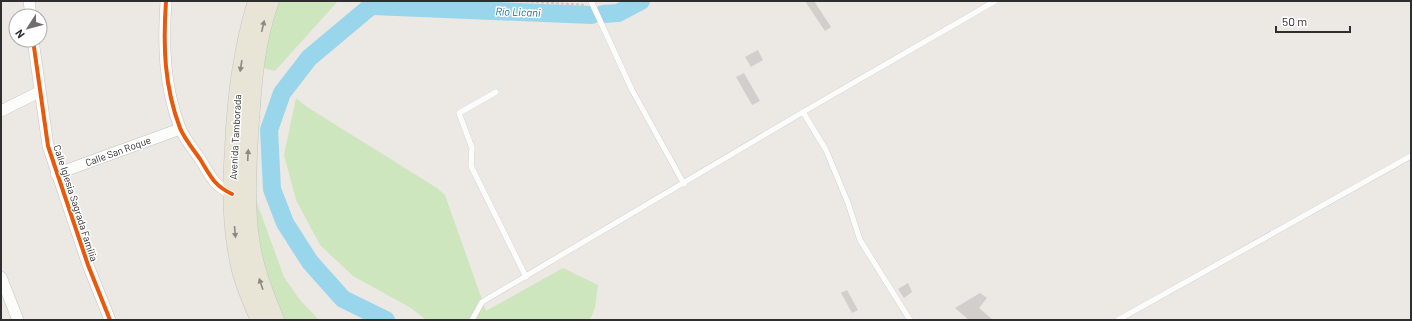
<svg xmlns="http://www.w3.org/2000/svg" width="1412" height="321" font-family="Barlow,sans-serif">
<rect width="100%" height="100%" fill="#ece8e4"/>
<g fill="#cee6be">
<path d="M 276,1 L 338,1 L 275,71 L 263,68 L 257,148 L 256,200 L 284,277 L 300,300 L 319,320 L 281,320 L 265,277 L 252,219 L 255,99 Z"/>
<path d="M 296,98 L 307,107 L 437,188 L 445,195 L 486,311 L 563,268 L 598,285 L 595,308 L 590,320 L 426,320 L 411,308 L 353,276 L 320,245 L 296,200 L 284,155 Z"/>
</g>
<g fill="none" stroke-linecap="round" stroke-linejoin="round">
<g stroke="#99d6ec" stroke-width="18">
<path d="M 377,1 L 309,58 L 282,93 L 269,130 L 272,189 L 285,223 L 310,262 L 343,299 L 386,320"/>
<path d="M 373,6 L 592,15"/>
<path d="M 603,14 L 618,13 L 641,1"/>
</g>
</g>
<g fill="#d1cecb">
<path d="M 805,1 L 814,1 L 831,27 L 825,31 Z"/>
<path d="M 758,50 L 763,60 L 751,67 L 745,57 Z"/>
<path d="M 744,73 L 760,101 L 752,105 L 736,77 Z"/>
<path d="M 908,283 L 912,292 L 904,298 L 898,289 Z"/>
<path d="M 847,290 L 858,310 L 852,313 L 841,293 Z"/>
<path d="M 980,293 L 987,298 L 979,308 L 993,320 L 969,320 L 955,308 Z"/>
</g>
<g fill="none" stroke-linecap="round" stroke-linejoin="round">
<defs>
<g id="lane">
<path d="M 591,1 L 632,90 L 684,184"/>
<path d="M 496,92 L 459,113 L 472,148 L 471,166 L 526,277"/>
<path d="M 803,112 L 826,150 L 848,203 L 860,240 L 910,320"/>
<path d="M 472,320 L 482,302 L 803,112 L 995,1"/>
<path d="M 1118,320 L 1411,156"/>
</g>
<g id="street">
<path d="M 29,1 L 31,16"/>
<path d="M 166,1 C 163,45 164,86 180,128 C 184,138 193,149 200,159 C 210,175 213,185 232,194"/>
<path d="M 33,40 L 48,146 L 88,265 L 110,320"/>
<path d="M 1,111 L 39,92"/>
<path d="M 56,174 L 180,129"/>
<path d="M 1,277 L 18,320"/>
</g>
<g id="primary">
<path d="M 257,1 C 242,50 236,97 234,148 C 231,187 231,227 240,266 C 244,285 252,302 260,320"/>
<path d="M 270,1 C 254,44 252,91 249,136 C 247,172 245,209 251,245 C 255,271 265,295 275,320"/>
</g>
</defs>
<use href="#lane" stroke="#c5c4c5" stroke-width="6"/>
<use href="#street" stroke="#c5c4c5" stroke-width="12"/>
<use href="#primary" stroke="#c6c5c4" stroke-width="19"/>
<path stroke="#c9c9c8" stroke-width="2" stroke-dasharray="3 2" stroke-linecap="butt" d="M 521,1 L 585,5"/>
<use href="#lane" stroke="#fcfcfb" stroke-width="5.5"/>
<use href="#street" stroke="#fcfcfb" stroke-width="11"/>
<use href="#primary" stroke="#e8e4d6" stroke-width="18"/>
<defs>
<g id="cycleway">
<path d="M 166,1 C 163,45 164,86 180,128 C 184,138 193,149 200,159 C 210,175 213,185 232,194"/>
<path d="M 33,40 L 48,146 L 88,265 L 110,320"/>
</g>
</defs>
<use href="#cycleway" stroke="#fff" stroke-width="6"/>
<use href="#cycleway" stroke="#e8590c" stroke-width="4"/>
</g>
<defs><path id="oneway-solid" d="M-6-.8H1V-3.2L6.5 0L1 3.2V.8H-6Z"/></defs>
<g fill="#8b8982">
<use href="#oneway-solid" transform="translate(263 26) rotate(-77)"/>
<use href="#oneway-solid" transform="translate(241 66) rotate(99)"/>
<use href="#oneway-solid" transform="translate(248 155) rotate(-87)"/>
<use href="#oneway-solid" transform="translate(235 232) rotate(85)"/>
<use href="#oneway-solid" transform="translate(261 284) rotate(-109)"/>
</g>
<g text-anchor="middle" stroke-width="3" stroke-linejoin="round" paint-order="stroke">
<g font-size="10" fill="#2e2e2e" stroke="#fff">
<text transform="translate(235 137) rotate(-87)" y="4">Avenida Tamborada</text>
<text transform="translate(118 151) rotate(-20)" y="4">Calle San Roque</text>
<text transform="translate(76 203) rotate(72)" y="4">Calle Iglesia Sagrada Familia</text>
</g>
<g font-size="11" font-style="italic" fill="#0d6fa3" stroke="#fff">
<text transform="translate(518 12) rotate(2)" y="4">Río Licani</text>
</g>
</g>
<rect width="1412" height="321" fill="none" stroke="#2e2e2e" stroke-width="4"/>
<g transform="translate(28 28) rotate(234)"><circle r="19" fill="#ffffff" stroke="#ababab"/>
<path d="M0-3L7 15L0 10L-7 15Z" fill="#706f6e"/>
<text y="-6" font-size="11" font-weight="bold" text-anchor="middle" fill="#2e2e2e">N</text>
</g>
<path d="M1276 26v6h74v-6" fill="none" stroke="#2e2e2e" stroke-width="2"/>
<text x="1282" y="26" font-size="12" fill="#2e2e2e" stroke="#ffffff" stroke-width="3" paint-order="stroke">50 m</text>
</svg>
